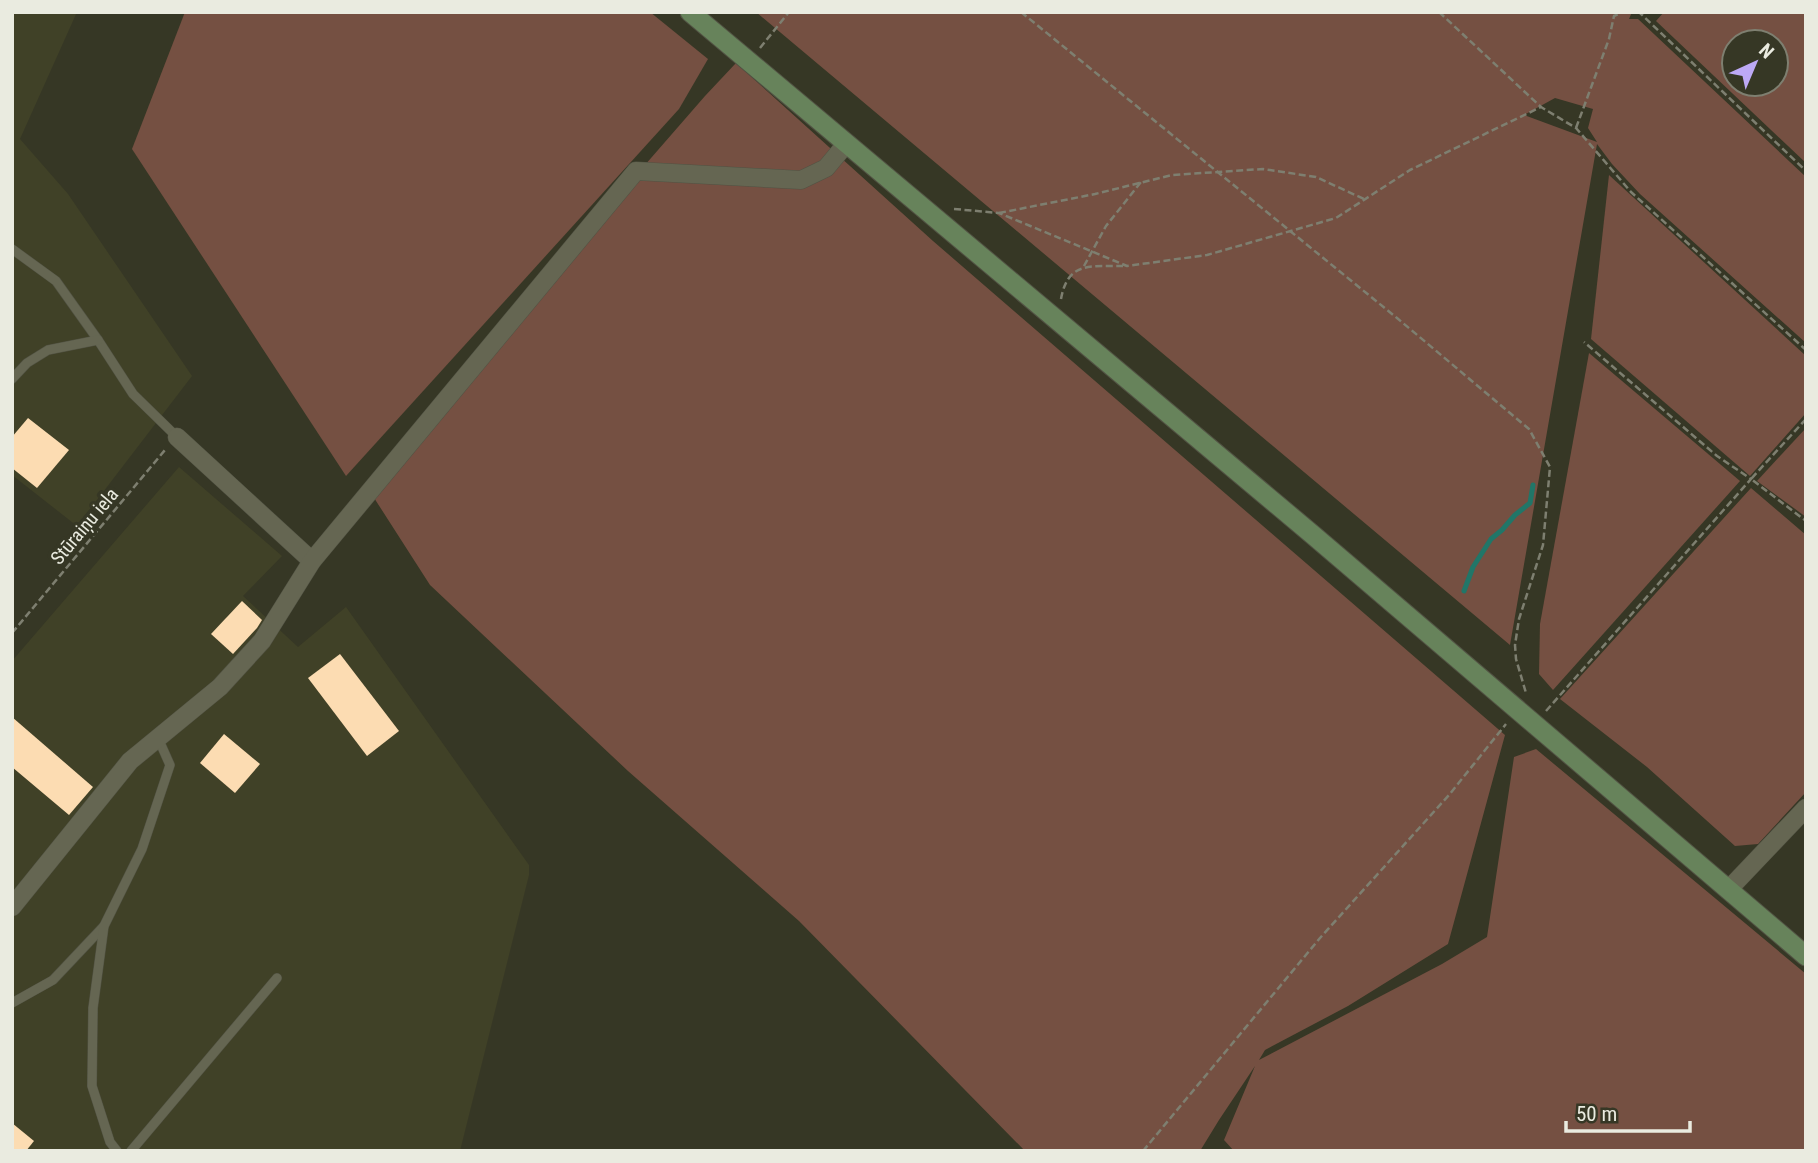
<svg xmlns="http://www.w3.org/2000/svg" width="1818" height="1163" font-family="'Roboto Condensed',sans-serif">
<rect width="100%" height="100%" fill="#363725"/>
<g fill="#404127">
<path d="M 12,12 L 77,12 L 20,139 L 68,194 L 192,376 L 77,526 L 12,475 Z"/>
<path d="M 179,467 L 282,556 L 243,596 L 298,647 L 346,607 L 529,865 L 529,875 L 460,1151 L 12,1151 L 12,661 Z"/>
</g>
<g fill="#755042" fill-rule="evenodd">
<path d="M 185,12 L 650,12 L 708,59 L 679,109 L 346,476 L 132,149 Z"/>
<path d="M 756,12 L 1632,12 L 1629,19 L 1638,19 L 1806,177 L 1806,343 L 1640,194 L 1612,164 L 1597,144 L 1510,645 ZM 1555,98 L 1593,109 L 1588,128 L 1597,142 L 1524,115 Z"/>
<path d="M 1664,12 L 1806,12 L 1806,163 L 1656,21 ZM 1776,42 L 1776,84 L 1734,84 L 1734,42 Z"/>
<path d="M 736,63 L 933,241 L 1505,735 L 1448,944 L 1348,1006 L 1265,1050 L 1259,1060 L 1442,964 L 1487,937 L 1514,757 L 1536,749 L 1806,974 L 1806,1151 L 1234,1151 L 1224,1140 L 1255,1066 L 1219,1120 L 1200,1151 L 1025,1151 L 799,921 L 628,771 L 430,585 L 369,490 L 544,281 L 705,96 Z"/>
<path d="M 1609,175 L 1806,356 L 1806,413 L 1750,476 L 1591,339 Z"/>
<path d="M 1589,353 L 1740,481 L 1553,690 L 1539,674 L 1540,624 Z"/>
<path d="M 1806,428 L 1806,517 L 1757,481 Z"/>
<path d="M 1751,488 L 1806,535 L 1806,792 L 1758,844 L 1735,846 L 1647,767 L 1560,699 Z"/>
</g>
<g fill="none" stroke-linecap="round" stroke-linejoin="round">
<path stroke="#217668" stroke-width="5" d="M 1464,591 L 1473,567 L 1491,539 L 1502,530 L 1515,515 L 1530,503 L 1533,485"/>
</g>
<g fill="#fcdcb2">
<path d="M 28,418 L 69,450 L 37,488 L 12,468 L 12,437 Z"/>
<path d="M 242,601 L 262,620 L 257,628 L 233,654 L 211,634 Z"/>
<path d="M 340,654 L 399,731 L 367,756 L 308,678 Z"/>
<path d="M 12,717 L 93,787 L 69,815 L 12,767 Z"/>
<path d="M 224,734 L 260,764 L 235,793 L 200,763 Z"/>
<path d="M 12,1123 L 34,1141 L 26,1151 L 12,1151 Z"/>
</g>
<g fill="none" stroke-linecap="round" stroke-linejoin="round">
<defs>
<g id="service">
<path d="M 12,249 L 56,281 L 98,340 L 133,394 L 177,437"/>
<path d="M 12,379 L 27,363 L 48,350 L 98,340"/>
<path d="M 12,1003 L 53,980 L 104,926"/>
<path d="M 117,1151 L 110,1142 L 92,1086 L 93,1008 L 104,926 L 142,849 L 170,765 L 158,738"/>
<path d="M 131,1151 L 277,978"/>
</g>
<g id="minor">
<path d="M 177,437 L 312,561"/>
<path d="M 1728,890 L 1806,808"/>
<path d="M 12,907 L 130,761 L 220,687 L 262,641 L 312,561 L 636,171 L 801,180 L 826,168 L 846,144"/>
</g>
<path id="secondary" d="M 690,12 L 1313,535 L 1806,956"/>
</defs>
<use href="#service" stroke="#525344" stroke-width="10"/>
<use href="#minor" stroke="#525344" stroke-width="19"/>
<use href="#secondary" stroke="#525344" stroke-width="21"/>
<g stroke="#7e7f70" stroke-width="2.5" stroke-dasharray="7 3.5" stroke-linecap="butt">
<path d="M 1021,12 L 1397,318 L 1529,429 L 1550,467 L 1543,545 L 1519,619 L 1515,645 L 1516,659 L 1526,693"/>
<path d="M 1439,12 L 1541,107"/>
<path d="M 1637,12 L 1640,13 L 1806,171"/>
<path d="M 760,48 L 789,12"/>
<path d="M 1576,128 L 1609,39 L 1614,16 L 1623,12"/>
<path d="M 954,209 L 999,213 L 1127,266 L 1207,255 L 1336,218 L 1410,170 L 1541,107 L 1576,128 L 1631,192 L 1806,350"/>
<path d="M 999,213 L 1095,194 L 1172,175 L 1263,169 L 1316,177 L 1364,199"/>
<path d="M 1084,266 L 1106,226 L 1141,182"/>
<path d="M 1061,299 C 1068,260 1092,267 1123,266"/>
<path d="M 1806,419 L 1751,479 L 1806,521"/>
<path d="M 12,633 L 165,450"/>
<path d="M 1546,711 L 1751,479 L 1717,456 L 1584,342"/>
<path d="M 1143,1151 L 1320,938 L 1449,795 L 1506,724"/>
</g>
<use href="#service" stroke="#656652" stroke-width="9"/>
<use href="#minor" stroke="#656652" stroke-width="18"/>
<use href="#secondary" stroke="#67835b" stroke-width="19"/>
</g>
<g text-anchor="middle" stroke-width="7" stroke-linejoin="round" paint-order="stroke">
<g font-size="19" fill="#eaebe0" stroke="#363725">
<text transform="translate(84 526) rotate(-50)" y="7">Stūraiņu iela</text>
</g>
</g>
<rect width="1818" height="1163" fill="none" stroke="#eaebe0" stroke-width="28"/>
<g transform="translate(1755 63) rotate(44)"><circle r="33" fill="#363725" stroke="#7e7f70" stroke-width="2"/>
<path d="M0-5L12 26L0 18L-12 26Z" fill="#bda9f5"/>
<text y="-10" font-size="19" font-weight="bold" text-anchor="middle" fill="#eaebe0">N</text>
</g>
<path d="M1566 1121v10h124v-10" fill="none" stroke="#eaebe0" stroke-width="3.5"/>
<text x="1576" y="1121" font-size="21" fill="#eaebe0" stroke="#363725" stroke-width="5" paint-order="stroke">50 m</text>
</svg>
